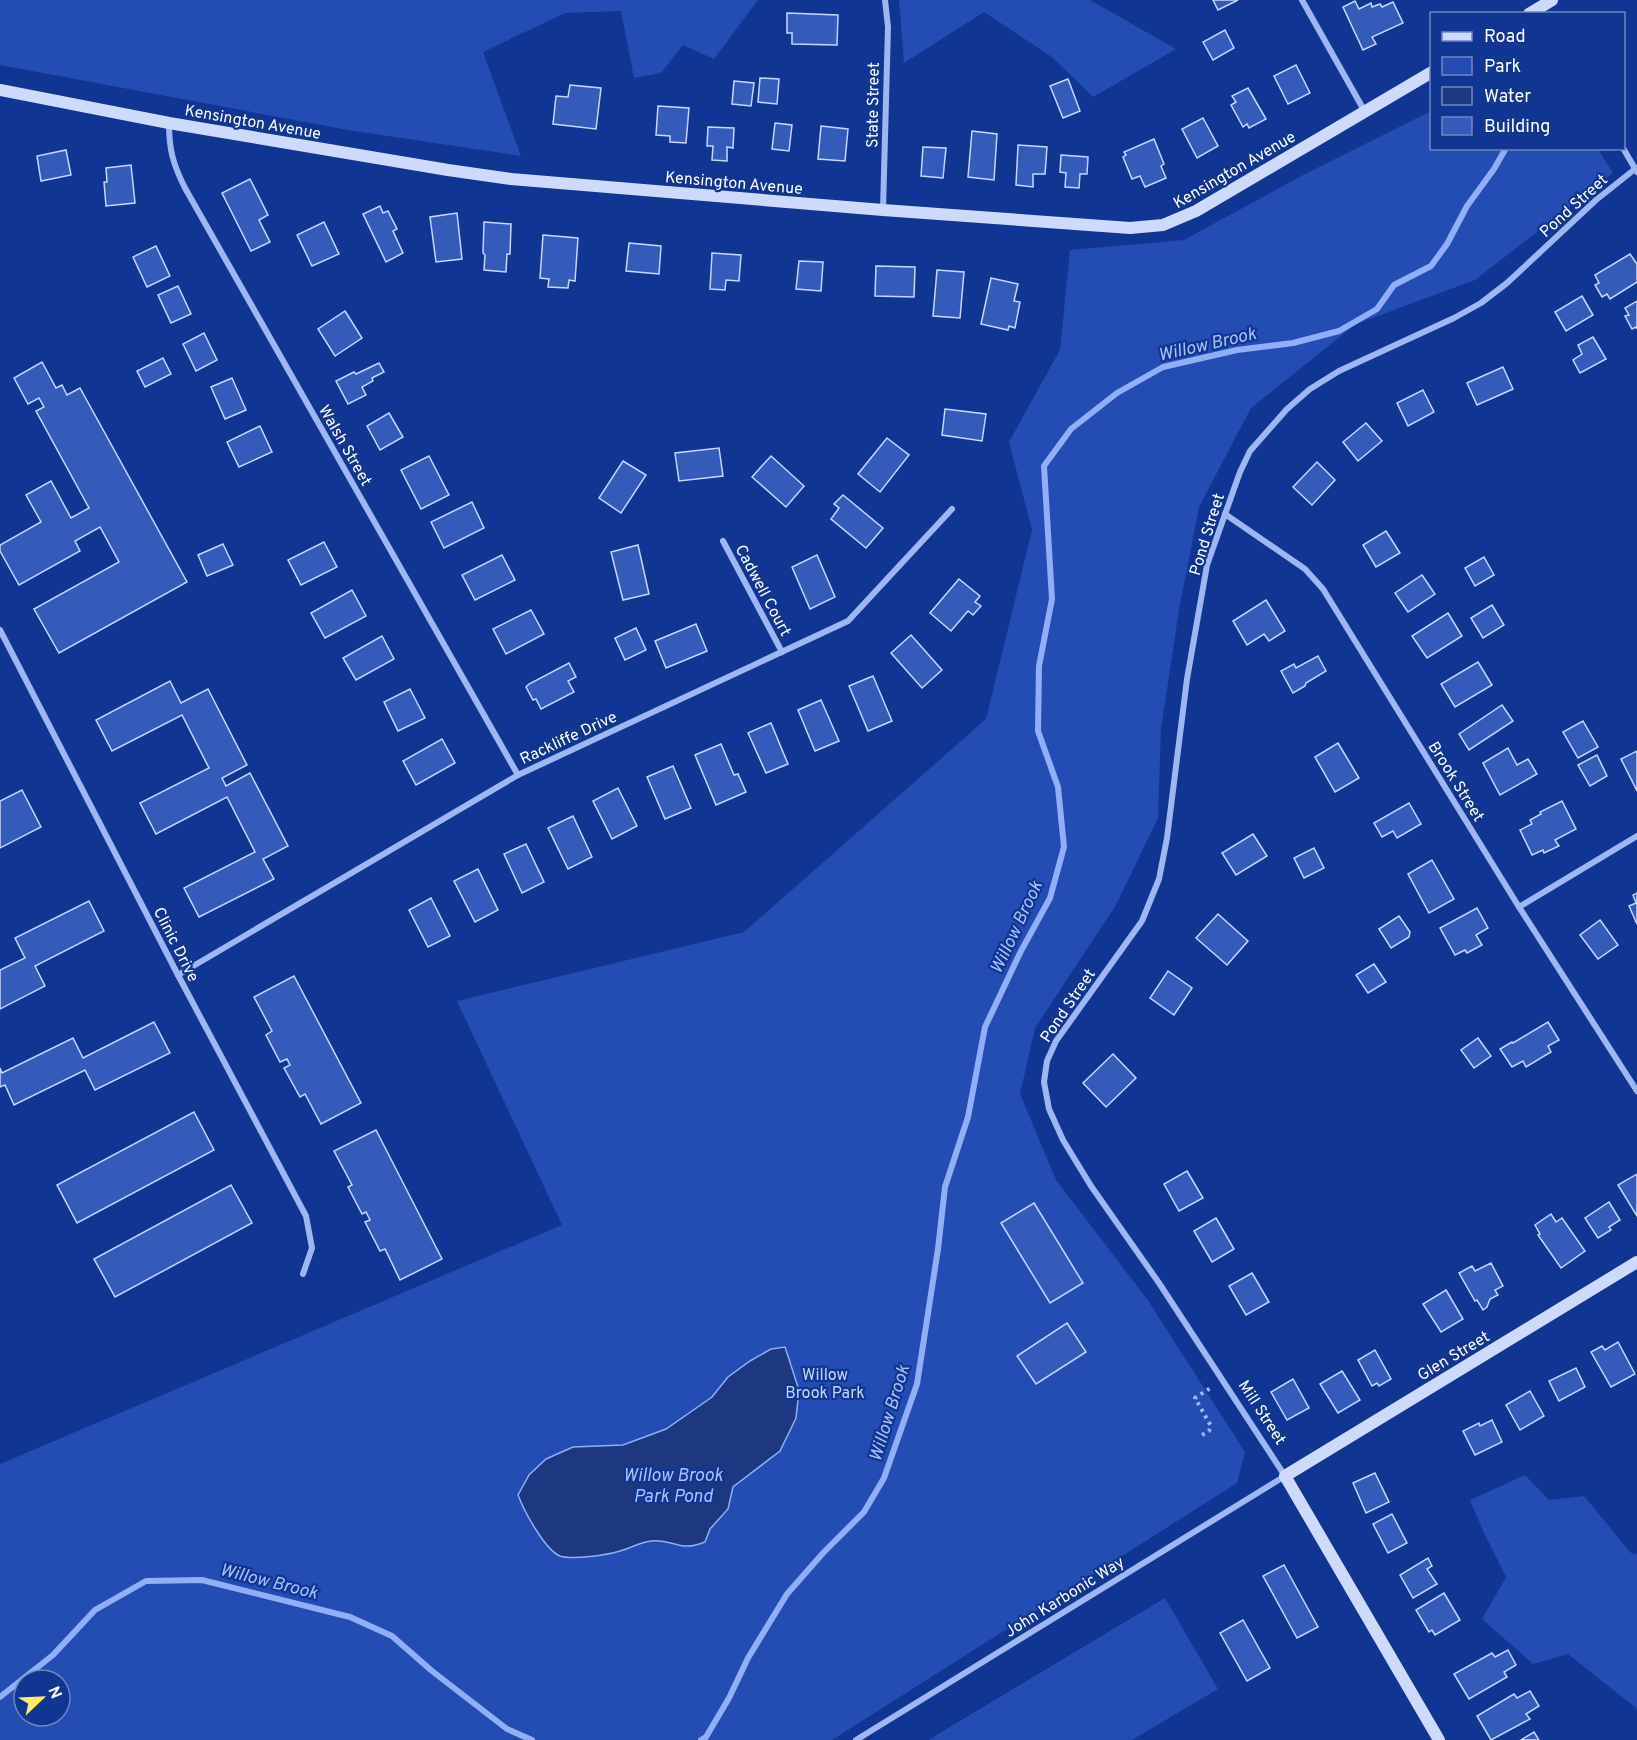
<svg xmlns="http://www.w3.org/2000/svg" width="1637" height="1740" font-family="Overpass,sans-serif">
<rect width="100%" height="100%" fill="#113593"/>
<g fill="#234db2" fill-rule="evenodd">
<path d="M 0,0 L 758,0 L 714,59 L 683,45 L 661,73 L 634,78 L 621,11 L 565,13 L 483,52 L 521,156 L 348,130 L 0,65 Z"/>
<path d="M 899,0 L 1090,0 L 1176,49 L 1093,97 L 1052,57 L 984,12 L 904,63 Z"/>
<path d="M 1431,111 L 1432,148 L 1598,149 L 1613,173 L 1475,280 L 1356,324 L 1251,408 L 1199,507 L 1179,610 L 1161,729 L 1158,818 L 1116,905 L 1035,1028 L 1020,1094 L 1056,1180 L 1147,1299 L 1245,1452 L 1237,1483 L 832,1740 L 0,1740 L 0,1464 L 562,1225 L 457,1001 L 744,932 L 986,719 L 1032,530 L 1009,442 L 1060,350 L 1070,250 L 1184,240 L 1305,174 ZM 24,1680 L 60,1680 L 60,1716 L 24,1716 Z"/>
<path d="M 1525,1475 L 1549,1500 L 1584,1496 L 1631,1553 L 1637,1554 L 1637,1709 L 1568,1654 L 1533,1664 L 1482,1619 L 1506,1577 L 1484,1533 L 1470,1500 Z"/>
<path d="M 1165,1598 L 1218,1689 L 1132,1740 L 928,1740 Z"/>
</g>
<path fill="#1d3880" stroke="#90aff6" stroke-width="1.5" d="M 785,1347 L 799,1390 L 796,1418 L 780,1451 L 733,1487 L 728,1509 L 710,1529 L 705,1542 C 679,1553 673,1538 651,1541 C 637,1543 632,1548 620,1551 C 607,1555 573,1560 560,1556 C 545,1550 524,1511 518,1495 L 529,1475 L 546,1459 L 573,1447 L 623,1445 L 666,1429 L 712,1397 L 728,1377 L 750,1361 L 771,1349 Z"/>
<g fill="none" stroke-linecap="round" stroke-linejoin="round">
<g stroke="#90aff6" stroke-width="6">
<path d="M 0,1697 L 53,1655 L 95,1610 L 146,1581 L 202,1580 L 350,1617 L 392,1636 L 432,1671 L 507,1729 L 532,1740"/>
<path d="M 701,1740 L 706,1737 L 729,1698 L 748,1658 L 787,1594 L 824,1552 L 864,1512 L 884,1478 L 917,1384 L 938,1249 L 945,1187 L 968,1117 L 985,1027 L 1021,951 L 1050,898 L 1064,847 L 1058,787 L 1038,731 L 1039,666 L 1052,599 L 1044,466 L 1071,429 L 1117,393 L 1163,367 L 1237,350 L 1293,343 L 1339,331 L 1377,309 L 1394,285 L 1431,266 L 1447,244 L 1467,206 L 1494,169 L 1506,148"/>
</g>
</g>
<g fill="#355bba" stroke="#c6d6fd" stroke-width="1.5">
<path d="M 1213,0 L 1238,0 L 1218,10 Z"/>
<path d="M 1355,1 L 1359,9 L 1371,3 L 1372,7 L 1380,4 L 1382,7 L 1393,2 L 1403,23 L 1372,37 L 1376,44 L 1363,50 L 1343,7 Z"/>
<path d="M 787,13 L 838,15 L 837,45 L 792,44 L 792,33 L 787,33 Z"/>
<path d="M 1225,30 L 1234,48 L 1213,60 L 1203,42 Z"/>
<path d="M 1296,65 L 1310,93 L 1288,104 L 1274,76 Z"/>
<path d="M 760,78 L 779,79 L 777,104 L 758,102 Z"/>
<path d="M 1068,79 L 1080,111 L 1063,118 L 1050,86 Z"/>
<path d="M 734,81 L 754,83 L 751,106 L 732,104 Z"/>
<path d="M 570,85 L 601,88 L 596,129 L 553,124 L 556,96 L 568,97 Z"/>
<path d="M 1248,88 L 1266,119 L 1249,128 L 1247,124 L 1243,127 L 1231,105 L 1236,102 L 1232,96 Z"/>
<path d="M 658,106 L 689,108 L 686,143 L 670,142 L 670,136 L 656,135 Z"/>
<path d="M 1203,118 L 1218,146 L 1197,158 L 1182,129 Z"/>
<path d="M 775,123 L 792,125 L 789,151 L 772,149 Z"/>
<path d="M 821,126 L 848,129 L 845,161 L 818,159 Z"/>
<path d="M 708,127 L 734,128 L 733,148 L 727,147 L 727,161 L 712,160 L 713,146 L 707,146 Z"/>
<path d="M 972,131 L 997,134 L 994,180 L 968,177 Z"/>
<path d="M 1154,139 L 1164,164 L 1161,166 L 1166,178 L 1145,187 L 1140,176 L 1132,179 L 1123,157 L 1126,155 L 1124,152 Z"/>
<path d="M 1018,145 L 1047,147 L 1045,174 L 1033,174 L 1033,187 L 1016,185 Z"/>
<path d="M 923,147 L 946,148 L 943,178 L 921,176 Z"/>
<path d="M 66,150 L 71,175 L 41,181 L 37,156 Z"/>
<path d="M 1061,155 L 1088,157 L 1087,174 L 1080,174 L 1079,188 L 1065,187 L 1066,173 L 1060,172 Z"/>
<path d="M 131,165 L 135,203 L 106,206 L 104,182 L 107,182 L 106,168 Z"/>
<path d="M 250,179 L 268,215 L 259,220 L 270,242 L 251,251 L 222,193 Z"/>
<path d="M 380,206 L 383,213 L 388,211 L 397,229 L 393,231 L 403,253 L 386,262 L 363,214 Z"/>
<path d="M 457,213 L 462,259 L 436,262 L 430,217 Z"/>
<path d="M 324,222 L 339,254 L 312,266 L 297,235 Z"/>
<path d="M 484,222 L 511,224 L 510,254 L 507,254 L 506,272 L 484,270 L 485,255 L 483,253 Z"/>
<path d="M 543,235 L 578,238 L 575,281 L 569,280 L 568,288 L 548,287 L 549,279 L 540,278 Z"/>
<path d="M 629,243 L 661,246 L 659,274 L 626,271 Z"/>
<path d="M 156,246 L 170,276 L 147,287 L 133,257 Z"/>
<path d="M 712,253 L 741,255 L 739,281 L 726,280 L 725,290 L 710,289 Z"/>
<path d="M 1630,254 L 1637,264 L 1637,282 L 1610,299 L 1607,294 L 1602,297 L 1595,285 L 1599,283 L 1595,275 Z"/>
<path d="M 799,261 L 823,262 L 821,291 L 796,289 Z"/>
<path d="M 876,266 L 915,267 L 914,297 L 875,296 Z"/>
<path d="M 937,270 L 964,272 L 960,318 L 933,316 Z"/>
<path d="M 991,278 L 1018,284 L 1014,301 L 1020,302 L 1015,328 L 1009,326 L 1008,330 L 981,324 Z"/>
<path d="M 178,286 L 191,314 L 171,323 L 158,295 Z"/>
<path d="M 1582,296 L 1593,315 L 1566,331 L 1555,312 Z"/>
<path d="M 1637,301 L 1637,329 L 1636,327 L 1632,329 L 1625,316 L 1629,315 L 1625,308 Z"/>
<path d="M 345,311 L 362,338 L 335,356 L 318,329 Z"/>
<path d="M 204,333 L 217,360 L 196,371 L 183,344 Z"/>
<path d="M 1593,337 L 1606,359 L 1580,373 L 1573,360 L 1582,354 L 1578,345 Z"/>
<path d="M 163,358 L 171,374 L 145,387 L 137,371 Z"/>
<path d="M 42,362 L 56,388 L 62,385 L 67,395 L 80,388 L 187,582 L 59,653 L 34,609 L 119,562 L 100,527 L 75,541 L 80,551 L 19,585 L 0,551 L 0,545 L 41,522 L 26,495 L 51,481 L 71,518 L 89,508 L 36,411 L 44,407 L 39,398 L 28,404 L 14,378 Z"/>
<path d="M 379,363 L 384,372 L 372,378 L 373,381 L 362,387 L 366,395 L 348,404 L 336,381 L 354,372 L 356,374 Z"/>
<path d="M 1503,367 L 1513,389 L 1477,405 L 1467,383 Z"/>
<path d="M 232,378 L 246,410 L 225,419 L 211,387 Z"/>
<path d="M 1423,390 L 1434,412 L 1408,426 L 1397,403 Z"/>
<path d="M 945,409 L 986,414 L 982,441 L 942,435 Z"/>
<path d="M 389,413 L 403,437 L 380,450 L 367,426 Z"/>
<path d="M 1366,423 L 1382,441 L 1358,461 L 1343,442 Z"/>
<path d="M 260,426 L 272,452 L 239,467 L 227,442 Z"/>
<path d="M 887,438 L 909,455 L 880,492 L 858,474 Z"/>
<path d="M 719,448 L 723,476 L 679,481 L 675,453 Z"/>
<path d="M 429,456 L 449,495 L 421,509 L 401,470 Z"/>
<path d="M 771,456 L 804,486 L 786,507 L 752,477 Z"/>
<path d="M 623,461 L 646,475 L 621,513 L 599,498 Z"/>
<path d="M 1317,462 L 1335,480 L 1312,505 L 1293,487 Z"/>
<path d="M 843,495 L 883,528 L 866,548 L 831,519 L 839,508 L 834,504 Z"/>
<path d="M 472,502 L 484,528 L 444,548 L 431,522 Z"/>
<path d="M 1386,531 L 1400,553 L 1376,567 L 1363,545 Z"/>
<path d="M 324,542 L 337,567 L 301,585 L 288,560 Z"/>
<path d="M 223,544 L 233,565 L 207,576 L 198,555 Z"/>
<path d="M 638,545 L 649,594 L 623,600 L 611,552 Z"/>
<path d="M 502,555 L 515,580 L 475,600 L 462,575 Z"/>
<path d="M 817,555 L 835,597 L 810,609 L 792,567 Z"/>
<path d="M 1484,557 L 1494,575 L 1475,586 L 1465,568 Z"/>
<path d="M 1422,575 L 1435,594 L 1408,612 L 1395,593 Z"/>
<path d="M 959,579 L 980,596 L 975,602 L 981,606 L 973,615 L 968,611 L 951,631 L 930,613 Z"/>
<path d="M 352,590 L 366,616 L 325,638 L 311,613 Z"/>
<path d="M 1266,600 L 1285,631 L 1269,641 L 1264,634 L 1247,645 L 1233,621 Z"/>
<path d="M 1492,605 L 1504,625 L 1483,638 L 1471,618 Z"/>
<path d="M 531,610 L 544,634 L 506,654 L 493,629 Z"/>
<path d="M 1448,613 L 1462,636 L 1427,658 L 1412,636 Z"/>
<path d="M 696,624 L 707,651 L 666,668 L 655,641 Z"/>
<path d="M 636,628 L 646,650 L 625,660 L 615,638 Z"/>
<path d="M 911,635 L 942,670 L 922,688 L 891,653 Z"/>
<path d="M 382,636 L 394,659 L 356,680 L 343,658 Z"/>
<path d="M 1318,656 L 1326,671 L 1306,683 L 1305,686 L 1293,693 L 1281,671 L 1294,664 L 1296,668 Z"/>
<path d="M 1478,662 L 1492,685 L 1455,707 L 1441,684 Z"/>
<path d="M 569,663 L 576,677 L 568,681 L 574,692 L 541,709 L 536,699 L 533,700 L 526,687 L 529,684 Z"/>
<path d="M 873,676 L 892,721 L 868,731 L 849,686 Z"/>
<path d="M 170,681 L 181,703 L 208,689 L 247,765 L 222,778 L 226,786 L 250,773 L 288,846 L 263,859 L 274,879 L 199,917 L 184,888 L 255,852 L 227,797 L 156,834 L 140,803 L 209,768 L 182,715 L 112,751 L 96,720 Z"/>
<path d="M 410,689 L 425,718 L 398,731 L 384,702 Z"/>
<path d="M 821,700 L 839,741 L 815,751 L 798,710 Z"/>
<path d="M 1502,705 L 1513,721 L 1469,750 L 1459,734 Z"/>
<path d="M 1583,721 L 1598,747 L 1578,758 L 1563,732 Z"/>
<path d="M 771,723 L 788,764 L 766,773 L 748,733 Z"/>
<path d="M 442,739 L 455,763 L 416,785 L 403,761 Z"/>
<path d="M 1338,743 L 1359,778 L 1335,792 L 1315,757 Z"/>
<path d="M 721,744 L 734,775 L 738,774 L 746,792 L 716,805 L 695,755 Z"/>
<path d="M 1508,748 L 1517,765 L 1528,759 L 1537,774 L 1500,795 L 1483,763 Z"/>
<path d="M 1637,751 L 1637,791 L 1621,759 Z"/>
<path d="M 1597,755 L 1607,776 L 1590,786 L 1578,765 Z"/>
<path d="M 673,766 L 691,808 L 665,819 L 647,777 Z"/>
<path d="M 618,788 L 637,826 L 612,839 L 593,801 Z"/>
<path d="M 22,790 L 41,827 L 0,848 L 0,801 Z"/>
<path d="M 1562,801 L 1576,829 L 1555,840 L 1559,846 L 1544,853 L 1543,850 L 1532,855 L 1520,830 L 1532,824 L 1530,820 L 1541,814 L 1540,812 Z"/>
<path d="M 1409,803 L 1421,824 L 1397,838 L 1393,831 L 1382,837 L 1374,823 Z"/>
<path d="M 573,816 L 592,857 L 568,869 L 548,828 Z"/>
<path d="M 1253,834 L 1267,856 L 1236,875 L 1222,853 Z"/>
<path d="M 526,844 L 544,882 L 522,893 L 504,854 Z"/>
<path d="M 1314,848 L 1324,868 L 1304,878 L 1294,858 Z"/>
<path d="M 1432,860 L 1454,899 L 1429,913 L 1408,874 Z"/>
<path d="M 478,869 L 498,910 L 475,922 L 454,881 Z"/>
<path d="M 1637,893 L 1637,924 L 1629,906 L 1636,903 L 1633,895 Z"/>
<path d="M 431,898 L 450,936 L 428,947 L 409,910 Z"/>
<path d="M 89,901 L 104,931 L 35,966 L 45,986 L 0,1009 L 0,970 L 25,958 L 15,938 Z"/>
<path d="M 1477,908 L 1488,928 L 1476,935 L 1482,945 L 1467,953 L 1465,950 L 1455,955 L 1440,928 Z"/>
<path d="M 1218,914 L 1248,941 L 1227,965 L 1196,938 Z"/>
<path d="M 1399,916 L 1410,932 L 1409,937 L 1391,948 L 1379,929 Z"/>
<path d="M 1600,920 L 1618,945 L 1598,959 L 1580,935 Z"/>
<path d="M 1374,964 L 1386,982 L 1368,993 L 1356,975 Z"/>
<path d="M 1168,971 L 1192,988 L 1174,1015 L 1150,998 Z"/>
<path d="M 294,976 L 361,1103 L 321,1124 L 305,1094 L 300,1097 L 284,1068 L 290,1065 L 287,1059 L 280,1062 L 266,1035 L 272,1031 L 254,997 Z"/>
<path d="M 154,1022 L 170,1053 L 95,1090 L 85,1070 L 14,1105 L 5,1085 L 0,1087 L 0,1068 L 2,1073 L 73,1038 L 83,1058 Z"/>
<path d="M 1548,1022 L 1559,1040 L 1548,1046 L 1551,1052 L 1526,1067 L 1523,1061 L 1512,1067 L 1500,1049 L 1512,1042 L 1513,1043 Z"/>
<path d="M 1478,1038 L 1491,1056 L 1474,1068 L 1461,1050 Z"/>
<path d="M 1113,1054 L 1136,1078 L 1106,1107 L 1083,1083 Z"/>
<path d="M 194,1112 L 214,1150 L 77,1223 L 57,1185 Z"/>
<path d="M 376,1130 L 442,1259 L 400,1280 L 385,1249 L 380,1251 L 365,1222 L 370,1220 L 366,1212 L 362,1214 L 348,1187 L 352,1185 L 334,1151 Z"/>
<path d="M 1187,1171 L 1203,1198 L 1179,1211 L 1164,1184 Z"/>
<path d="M 1637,1174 L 1637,1216 L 1618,1185 Z"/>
<path d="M 231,1185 L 252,1223 L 115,1297 L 94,1259 Z"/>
<path d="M 1609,1202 L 1620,1220 L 1609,1227 L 1611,1230 L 1598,1238 L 1585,1218 Z"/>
<path d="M 1034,1203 L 1083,1283 L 1050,1303 L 1001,1223 Z"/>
<path d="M 1551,1214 L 1556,1222 L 1562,1218 L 1585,1251 L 1561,1268 L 1538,1235 L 1540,1234 L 1535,1225 Z"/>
<path d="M 1216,1218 L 1234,1249 L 1212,1262 L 1194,1231 Z"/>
<path d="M 1491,1263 L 1503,1286 L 1495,1290 L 1498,1295 L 1490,1299 L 1487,1307 L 1483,1310 L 1477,1300 L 1475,1301 L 1459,1273 L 1472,1266 L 1475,1271 Z"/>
<path d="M 1252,1273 L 1269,1302 L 1246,1315 L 1229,1286 Z"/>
<path d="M 1446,1290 L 1463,1319 L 1441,1332 L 1423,1304 Z"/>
<path d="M 1067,1323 L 1086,1352 L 1036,1384 L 1017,1356 Z"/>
<path d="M 1618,1342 L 1635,1374 L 1611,1387 L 1591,1352 L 1602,1346 L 1605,1350 Z"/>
<path d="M 1375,1350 L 1391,1379 L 1379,1386 L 1377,1383 L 1372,1386 L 1358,1360 Z"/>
<path d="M 1576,1368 L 1585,1387 L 1559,1401 L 1549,1381 Z"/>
<path d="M 1342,1371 L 1360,1400 L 1338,1413 L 1320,1384 Z"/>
<path d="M 1293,1379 L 1309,1408 L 1287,1420 L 1271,1392 Z"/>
<path d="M 1530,1391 L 1544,1416 L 1520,1430 L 1506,1405 Z"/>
<path d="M 1492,1420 L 1502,1442 L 1475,1455 L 1463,1431 L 1479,1423 L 1480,1426 Z"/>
<path d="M 1375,1473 L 1389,1502 L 1366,1513 L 1353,1483 Z"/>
<path d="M 1392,1514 L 1407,1543 L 1388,1553 L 1373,1524 Z"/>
<path d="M 1428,1558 L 1432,1566 L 1427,1569 L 1437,1584 L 1413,1598 L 1400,1575 Z"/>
<path d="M 1284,1565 L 1318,1627 L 1297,1638 L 1263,1576 Z"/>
<path d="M 1444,1593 L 1460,1620 L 1435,1635 L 1432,1630 L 1429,1632 L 1416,1610 Z"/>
<path d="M 1243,1620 L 1270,1668 L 1247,1681 L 1220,1633 Z"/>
<path d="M 1508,1650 L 1516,1665 L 1504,1672 L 1507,1677 L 1469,1699 L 1454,1674 L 1492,1653 L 1495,1657 Z"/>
<path d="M 1530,1691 L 1539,1706 L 1526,1714 L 1530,1719 L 1491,1740 L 1477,1716 L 1514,1694 L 1517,1698 Z"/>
<path d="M 1534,1732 L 1539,1740 L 1521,1740 Z"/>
</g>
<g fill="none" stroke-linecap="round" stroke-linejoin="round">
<path stroke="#9eb7f3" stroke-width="4" stroke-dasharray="3 4.5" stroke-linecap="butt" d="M 1202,1435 L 1209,1431 L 1211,1426 L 1195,1398 L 1212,1387"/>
<g stroke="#9eb7f3" stroke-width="6">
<path d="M 1302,0 L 1365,112"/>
<path d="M 169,123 C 169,150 173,164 185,188 L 518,775"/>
<path d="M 1623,148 L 1637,172"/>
<path d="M 883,210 L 888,27 L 885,0"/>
<path d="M 1225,514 L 1305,569 L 1323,589 L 1519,907 L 1637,1091"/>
<path d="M 723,541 L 782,652"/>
<path d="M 0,630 L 178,975 L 306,1216 L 312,1248 L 303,1274"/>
<path d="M 1519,907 L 1637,836"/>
<path d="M 178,975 L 518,775 L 848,621 L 952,509"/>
<path d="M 856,1740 L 1285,1476 L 1159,1283 L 1091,1186 L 1063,1140 L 1049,1109 L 1044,1082 L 1047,1061 L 1056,1041 L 1142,921 L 1159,879 L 1167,838 L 1187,679 L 1207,565 L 1240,472 L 1250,451 L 1287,409 L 1310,389 L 1339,371 L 1454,318 L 1481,303 L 1507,283 L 1596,200 L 1635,169"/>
</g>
<g stroke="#cddafd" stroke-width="12">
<path d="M 1529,14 L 1552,0"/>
<path d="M 0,90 L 169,123 L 448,170 L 511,179 L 883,210 L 1130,228 L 1163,225 L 1196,211 L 1432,72"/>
<path d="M 1439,1740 L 1285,1476 L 1637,1262"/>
</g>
</g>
<g text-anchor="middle" stroke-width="4.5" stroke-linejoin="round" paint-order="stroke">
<g font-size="16" fill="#fff" stroke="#113593">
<text transform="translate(872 105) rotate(-89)" y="6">State Street</text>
<text transform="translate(253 121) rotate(10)" y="6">Kensington Avenue</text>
<text transform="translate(1234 169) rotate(-30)" y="6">Kensington Avenue</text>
<text transform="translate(734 182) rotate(5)" y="6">Kensington Avenue</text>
<text transform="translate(1573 205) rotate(-42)" y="6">Pond Street</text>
<text transform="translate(346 445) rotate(60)" y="6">Walsh Street</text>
<text transform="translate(1206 534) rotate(-73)" y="6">Pond Street</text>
<text transform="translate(764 590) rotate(62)" y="6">Cadwell Court</text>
<text transform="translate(568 737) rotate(-25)" y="6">Rackliffe Drive</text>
<text transform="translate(1457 781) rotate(58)" y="6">Brook Street</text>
<text transform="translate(177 944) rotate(63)" y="6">Clinic Drive</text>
<text transform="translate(1067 1005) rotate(-56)" y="6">Pond Street</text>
<text transform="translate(1453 1355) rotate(-31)" y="6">Glen Street</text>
<text transform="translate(1263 1412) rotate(57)" y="6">Mill Street</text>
<text transform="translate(1064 1596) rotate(-32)" y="6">John Karbonic Way</text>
</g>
<g font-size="16" fill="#c6d6fd" stroke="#113593">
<text x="825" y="1380">Willow<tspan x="825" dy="18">Brook Park</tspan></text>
</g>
<g font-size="18" font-style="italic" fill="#aac2fa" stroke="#113593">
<text transform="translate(1207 344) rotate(-13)" y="6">Willow Brook</text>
<text transform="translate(1016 927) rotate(-65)" y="6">Willow Brook</text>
<text transform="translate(889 1413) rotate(-73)" y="6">Willow Brook</text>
<text x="673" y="1481">Willow Brook<tspan x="673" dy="21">Park Pond</tspan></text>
<text transform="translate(269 1581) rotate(14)" y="6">Willow Brook</text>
</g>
</g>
<rect x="1430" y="12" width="195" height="138" fill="#113593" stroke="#7086be" stroke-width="1.5"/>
<rect x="1442" y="32" width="30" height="9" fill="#cddafd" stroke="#7086be" stroke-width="1.5"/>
<text x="1484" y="42" font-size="18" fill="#ffffff">Road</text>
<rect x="1442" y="57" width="30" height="18" fill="#234db2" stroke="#7086be" stroke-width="1.5"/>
<text x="1484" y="72" font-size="18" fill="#ffffff">Park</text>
<rect x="1442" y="87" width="30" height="18" fill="#1d3880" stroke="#7086be" stroke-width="1.5"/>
<text x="1484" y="102" font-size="18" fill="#ffffff">Water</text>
<rect x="1442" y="117" width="30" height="18" fill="#355bba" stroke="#7086be" stroke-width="1.5"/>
<text x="1484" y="132" font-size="18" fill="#ffffff">Building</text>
<g transform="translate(42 1698) rotate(67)"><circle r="28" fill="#113593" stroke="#7086be" stroke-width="1.5"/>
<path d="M0-4.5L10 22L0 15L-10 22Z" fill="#ffea60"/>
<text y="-9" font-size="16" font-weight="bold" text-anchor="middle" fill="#ffffff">N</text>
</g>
</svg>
